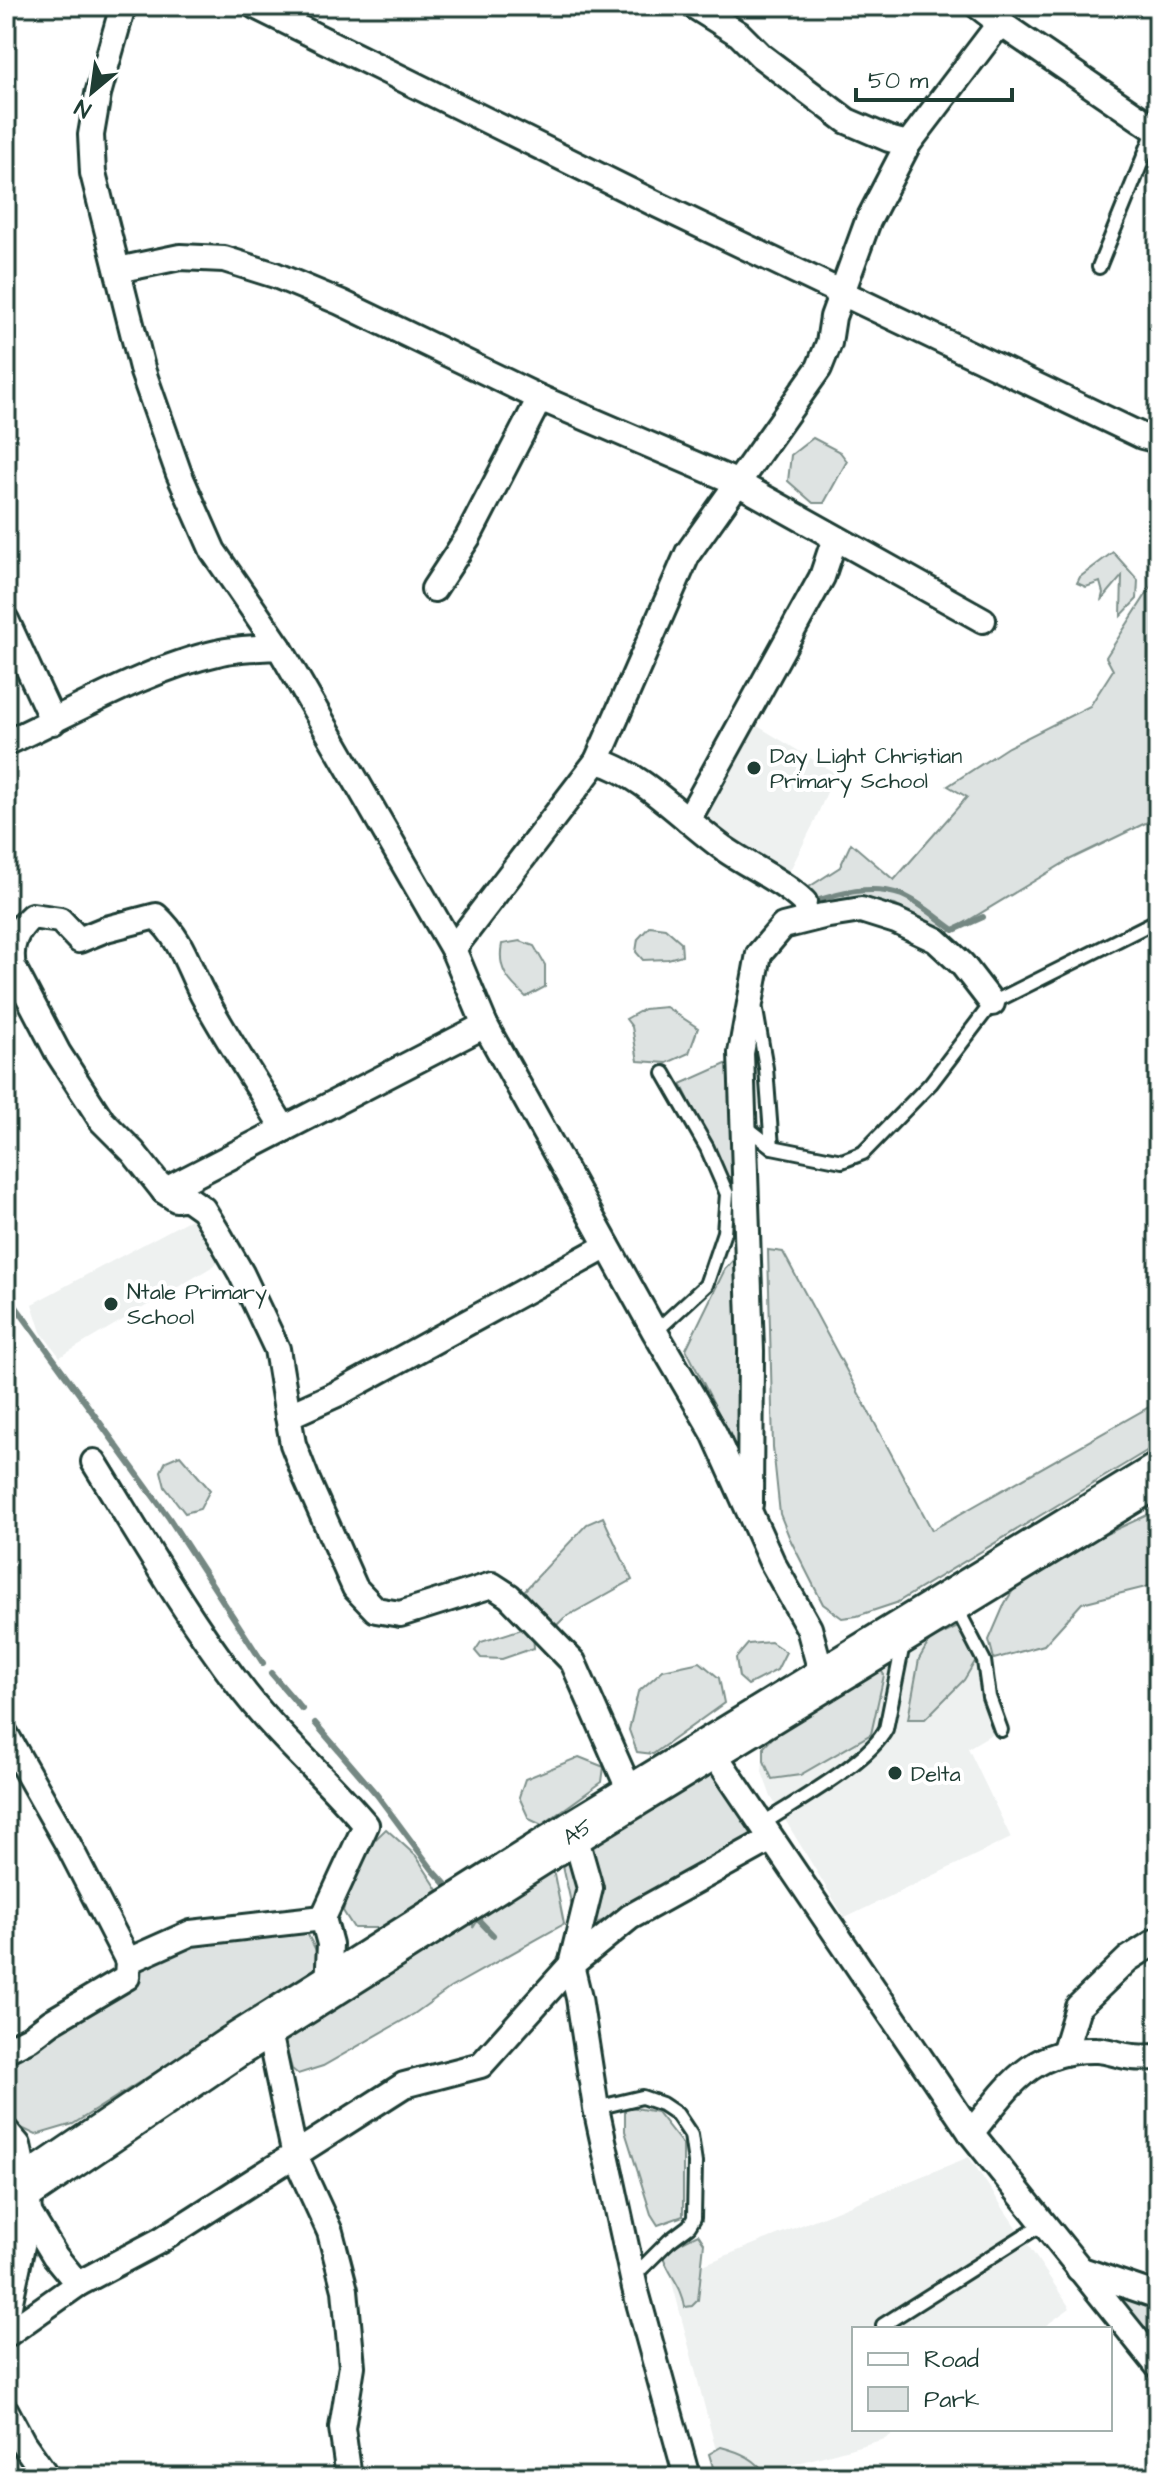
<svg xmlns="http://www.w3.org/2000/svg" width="1164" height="2483" font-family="'Architects Daughter',sans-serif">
<rect width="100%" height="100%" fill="#fff"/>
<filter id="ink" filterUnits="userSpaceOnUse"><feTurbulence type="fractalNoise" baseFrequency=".0125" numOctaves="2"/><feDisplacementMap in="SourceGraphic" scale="16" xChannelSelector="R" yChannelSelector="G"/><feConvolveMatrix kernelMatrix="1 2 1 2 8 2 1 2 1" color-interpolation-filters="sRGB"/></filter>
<g filter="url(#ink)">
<g fill="#eef1f0">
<path d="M 746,719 L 835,773 L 814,823 L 786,878 L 707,825 L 711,786 Z"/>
<path d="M 202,1213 L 227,1258 L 60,1357 L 41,1332 L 32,1304 Z"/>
<path d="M 960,1626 L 976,1660 L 995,1732 L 968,1748 L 1011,1838 L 845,1918 L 771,1797 L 762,1772 L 764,1747 L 775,1735 L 879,1667 Z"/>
<path d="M 969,2157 L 1070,2308 L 1041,2329 L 854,2329 L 854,2429 L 900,2429 L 885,2439 L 748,2477 L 723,2477 L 671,2278 Z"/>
</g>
<g fill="#dee3e2" stroke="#7e908b" stroke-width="2">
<path d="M 813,438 L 840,452 L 847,461 L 824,503 L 813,503 L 788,481 L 791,455 Z"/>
<path d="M 1113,552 L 1138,580 L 1137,599 L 1121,616 L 1122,576 L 1101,601 L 1103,593 L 1100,582 L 1086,587 L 1077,583 L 1080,577 Z"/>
<path d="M 1158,576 L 1158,817 L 1069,860 L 946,934 L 895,905 L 870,901 L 825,907 L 809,887 L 840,867 L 851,843 L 894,880 L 967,797 L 948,786 L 1008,747 L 1090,706 L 1113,670 L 1106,657 Z"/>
<path d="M 650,926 L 665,928 L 681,942 L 682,955 L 668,959 L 643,960 L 636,952 L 638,939 Z"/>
<path d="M 520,941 L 534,946 L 545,965 L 545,987 L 526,997 C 508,981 497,969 502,944 Z"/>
<path d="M 666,1007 L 698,1028 L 689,1053 L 667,1063 L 638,1061 L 632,1027 L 626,1019 L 644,1009 Z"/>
<path d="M 728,1063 L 733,1190 L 681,1084 Z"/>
<path d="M 768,1250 L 783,1252 L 932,1530 L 1158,1402 L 1158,1444 L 896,1603 L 857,1616 L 842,1618 L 823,1604 L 790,1539 L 780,1514 L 773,1447 Z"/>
<path d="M 738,1255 L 752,1479 L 686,1349 L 725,1269 Z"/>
<path d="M 180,1455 L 210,1490 L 200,1509 L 185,1513 L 165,1487 L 161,1471 L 166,1461 Z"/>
<path d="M 1158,1510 L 1158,1584 L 1082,1603 L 1044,1645 L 994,1659 L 989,1640 L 1005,1603 L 1021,1578 L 1078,1547 Z"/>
<path d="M 603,1517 L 632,1580 L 564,1618 L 554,1628 L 524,1591 L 587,1524 Z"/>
<path d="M 960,1626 L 976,1660 L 964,1680 L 925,1719 L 908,1719 L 919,1659 L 930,1640 Z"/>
<path d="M 522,1629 L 533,1632 L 534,1648 L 502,1659 L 481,1658 L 475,1651 L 481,1642 Z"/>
<path d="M 771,1642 L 786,1652 L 777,1670 L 748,1685 L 739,1677 L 736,1658 L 748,1644 Z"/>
<path d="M 700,1662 L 719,1678 L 724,1703 L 653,1754 L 637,1752 L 629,1730 L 638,1692 L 663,1670 Z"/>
<path d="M 879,1667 L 884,1675 L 871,1734 L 800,1775 L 772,1779 L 764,1761 L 764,1747 L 775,1735 Z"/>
<path d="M 579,1757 L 604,1767 L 602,1782 L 542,1825 L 529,1819 L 519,1797 L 525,1779 Z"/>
<path d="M 711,1762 L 763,1838 L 627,1912 L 577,1930 L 561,1857 Z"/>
<path d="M 386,1829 L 416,1856 L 438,1890 L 385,1928 L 354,1928 L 343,1911 L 358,1856 Z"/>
<path d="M 551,1859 L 564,1924 L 450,1988 L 414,2014 L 323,2066 L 298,2074 L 292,2069 L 283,2037 L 474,1905 L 473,1928 C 482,1913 492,1899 511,1899 L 498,1891 Z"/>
<path d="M 288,1933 L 307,1933 L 324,1966 L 73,2124 L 36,2135 L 9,2122 L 6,2115 L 6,2068 L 15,2054 L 139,1962 L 188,1939 Z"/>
<path d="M 625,2106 L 657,2112 L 683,2145 L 683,2216 L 658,2225 L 651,2214 L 625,2131 Z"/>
<path d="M 698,2234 L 704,2243 L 698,2300 L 692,2306 L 685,2307 C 682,2285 669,2276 663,2256 L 680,2243 Z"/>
<path d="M 1105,2280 L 1158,2298 L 1158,2345 Z"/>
<path d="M 721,2447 C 740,2452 758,2459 767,2477 L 716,2477 L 709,2454 Z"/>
</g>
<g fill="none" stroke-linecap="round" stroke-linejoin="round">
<g stroke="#758883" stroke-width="6">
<path d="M 810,903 C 840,893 871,884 902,895 C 920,902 938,919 954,930 L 983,917"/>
<path d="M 6,1293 L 169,1518 L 263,1663"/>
<path d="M 271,1673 L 302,1709"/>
<path d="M 315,1723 L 377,1795 L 432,1869 L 452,1891"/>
<path d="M 473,1914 L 493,1935"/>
</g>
<defs>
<g id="lane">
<path d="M 1099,267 L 1155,129"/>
<path d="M 756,1010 L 766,1068 L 772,1147"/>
<path d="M 745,1126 L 772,1147 L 842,1161 L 863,1153 L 931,1083 L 992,1003 L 1158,920"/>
<path d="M 655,1332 L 706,1285 L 724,1232 L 727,1194 L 707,1148 L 664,1073"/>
<path d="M 956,1607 L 984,1661 L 989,1697 L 1001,1730"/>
<path d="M 762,1824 C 795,1802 868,1763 886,1729 L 903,1644"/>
<path d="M 596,2108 L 642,2097 L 662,2104 L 677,2114 L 691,2135 L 695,2163 L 694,2218 L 689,2226 L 669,2241 L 633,2277"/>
<path d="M 883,2325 L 1044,2223"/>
</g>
<g id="street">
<path d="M 123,6 L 98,94 L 91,135 L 93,173 L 143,372 L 179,474 L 213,551 L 279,647"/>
<path d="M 255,6 L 658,205 L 1142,436 L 1158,440"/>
<path d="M 694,6 L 739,34 L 761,56 L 847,121 L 889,139 L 908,144"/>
<path d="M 978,6 L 1000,23 L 1158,131"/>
<path d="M 118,270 L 180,257 L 224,259 L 275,275 L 340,302 L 540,398 L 736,482 L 983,620"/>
<path d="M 434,589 L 468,537 L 540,398"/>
<path d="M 6,620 L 53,722"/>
<path d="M 6,743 C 72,713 146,669 217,653 C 237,648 258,648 279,647 L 453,949 L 485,1025 L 655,1332 L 714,1433 L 772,1562 L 809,1628 L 823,1679"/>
<path d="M 597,761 C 640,771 688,824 726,850 C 751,867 782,881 804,902"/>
<path d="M 688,820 L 822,577 L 835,538"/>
<path d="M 453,949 L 597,761 L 688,553 L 819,368 L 829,343 L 833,317 L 868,221 L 908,144 L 1000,23"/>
<path d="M 284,1129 C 257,1084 228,1041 203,995 C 187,965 183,941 156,916 L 106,929 L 79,940 L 60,920 L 32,916 C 15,931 9,945 13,967 L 58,1053 L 102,1121 L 133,1152 L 164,1191 L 176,1199 L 186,1197 L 203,1209 L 219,1235 L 241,1273 L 277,1349 L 288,1416 L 339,1393 L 607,1246"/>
<path d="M 164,1191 L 485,1025"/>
<path d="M 288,1416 L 293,1444 L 307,1480 L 355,1588 L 376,1610 L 400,1614 L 492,1585 L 509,1596 L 573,1662 L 633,1798"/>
<path d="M 94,1462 C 140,1536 185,1614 238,1684 C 276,1735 325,1776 366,1825 L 323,1918"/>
<path d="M 750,1504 L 751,1351 L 741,1053 L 759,954 L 783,926 L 823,916 L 861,910 L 896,921 L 936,940 L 962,964 L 992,1003"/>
<path d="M 6,1735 L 69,1846 L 128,1961"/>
<path d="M 711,1749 L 971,2133 L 1158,2366"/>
<path d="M 574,1832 L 590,1888 L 571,1965 L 579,1998 L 596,2108 L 635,2288 L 687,2477"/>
<path d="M 268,2027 L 295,2156 L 330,2232 L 345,2290 L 352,2366 L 342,2428 L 349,2477"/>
<path d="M 6,2050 L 30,2038 L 51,2022 L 127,1977 L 128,1961 L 191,1933 L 323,1918 L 330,1944 L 328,1988"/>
<path d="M 1064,2053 L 1078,2007 L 1128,1959 L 1158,1940"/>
<path d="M 6,2131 L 18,2145 L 27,2188 L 29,2213 L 6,2320"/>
<path d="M 971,2133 C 1008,2088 1030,2048 1096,2050 C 1108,2050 1120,2056 1133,2057 C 1141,2058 1150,2057 1158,2057"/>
<path d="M 29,2213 L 55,2256 L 78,2284"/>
<path d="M 1079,2269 L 1158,2296"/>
<path d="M 6,2335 L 78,2284 L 161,2240 L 404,2085 L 481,2065 L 571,1965 L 630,1917 L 771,1839"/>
<path d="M 6,2411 L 23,2443 L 47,2477"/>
</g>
<path id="highway" d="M 6,2201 L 232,2048 L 574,1832 L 1158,1475"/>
</defs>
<use href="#lane" stroke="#1f3d34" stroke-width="18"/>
<use href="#street" stroke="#1f3d34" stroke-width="30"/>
<use href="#highway" stroke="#1f3d34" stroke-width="48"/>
<use href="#lane" stroke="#fff" stroke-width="12"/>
<use href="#street" stroke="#fff" stroke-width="24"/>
<use href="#highway" stroke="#fff" stroke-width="42"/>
</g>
</g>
<g fill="#1f3d34" stroke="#fff" stroke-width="3">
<circle cx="754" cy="768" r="8"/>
<circle cx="111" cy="1304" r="8"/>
<circle cx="895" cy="1773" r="8"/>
</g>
<g text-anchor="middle" stroke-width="8" stroke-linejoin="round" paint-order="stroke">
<g font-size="22" fill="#1f3d34" stroke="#fff" text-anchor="start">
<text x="770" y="763">Day Light Christian<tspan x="770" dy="25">Primary School</tspan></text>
<text x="127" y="1299">Ntale Primary<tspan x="127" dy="25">School</tspan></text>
<text x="911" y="1781">Delta</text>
</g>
<g font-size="22" fill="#1f3d34" stroke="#fff">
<text transform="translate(577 1831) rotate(-31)" y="8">A5</text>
</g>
</g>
<rect width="1164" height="2483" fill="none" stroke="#fff" stroke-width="32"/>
<rect x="16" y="16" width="1132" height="2451" fill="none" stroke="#1f3d34" stroke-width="3" filter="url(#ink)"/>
<rect x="852" y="2327" width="260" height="104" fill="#ffffff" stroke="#a5b1ae" stroke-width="2"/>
<rect x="868" y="2353" width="40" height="12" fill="#ffffff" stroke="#a5b1ae" stroke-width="2"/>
<text x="924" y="2367" font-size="24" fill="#1f3d34">Road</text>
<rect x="868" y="2387" width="40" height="24" fill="#dee3e2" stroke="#a5b1ae" stroke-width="2"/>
<text x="924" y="2407" font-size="24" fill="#1f3d34">Park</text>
<g transform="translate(92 92) rotate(209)" stroke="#ffffff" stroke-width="6" paint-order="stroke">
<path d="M0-6L14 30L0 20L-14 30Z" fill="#1f3d34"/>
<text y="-12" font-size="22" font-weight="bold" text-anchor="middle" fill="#1f3d34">N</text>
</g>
<path d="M856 88v12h156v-12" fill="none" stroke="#1f3d34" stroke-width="4"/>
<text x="868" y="88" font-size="24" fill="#1f3d34" stroke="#ffffff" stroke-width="6" paint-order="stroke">50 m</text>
</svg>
